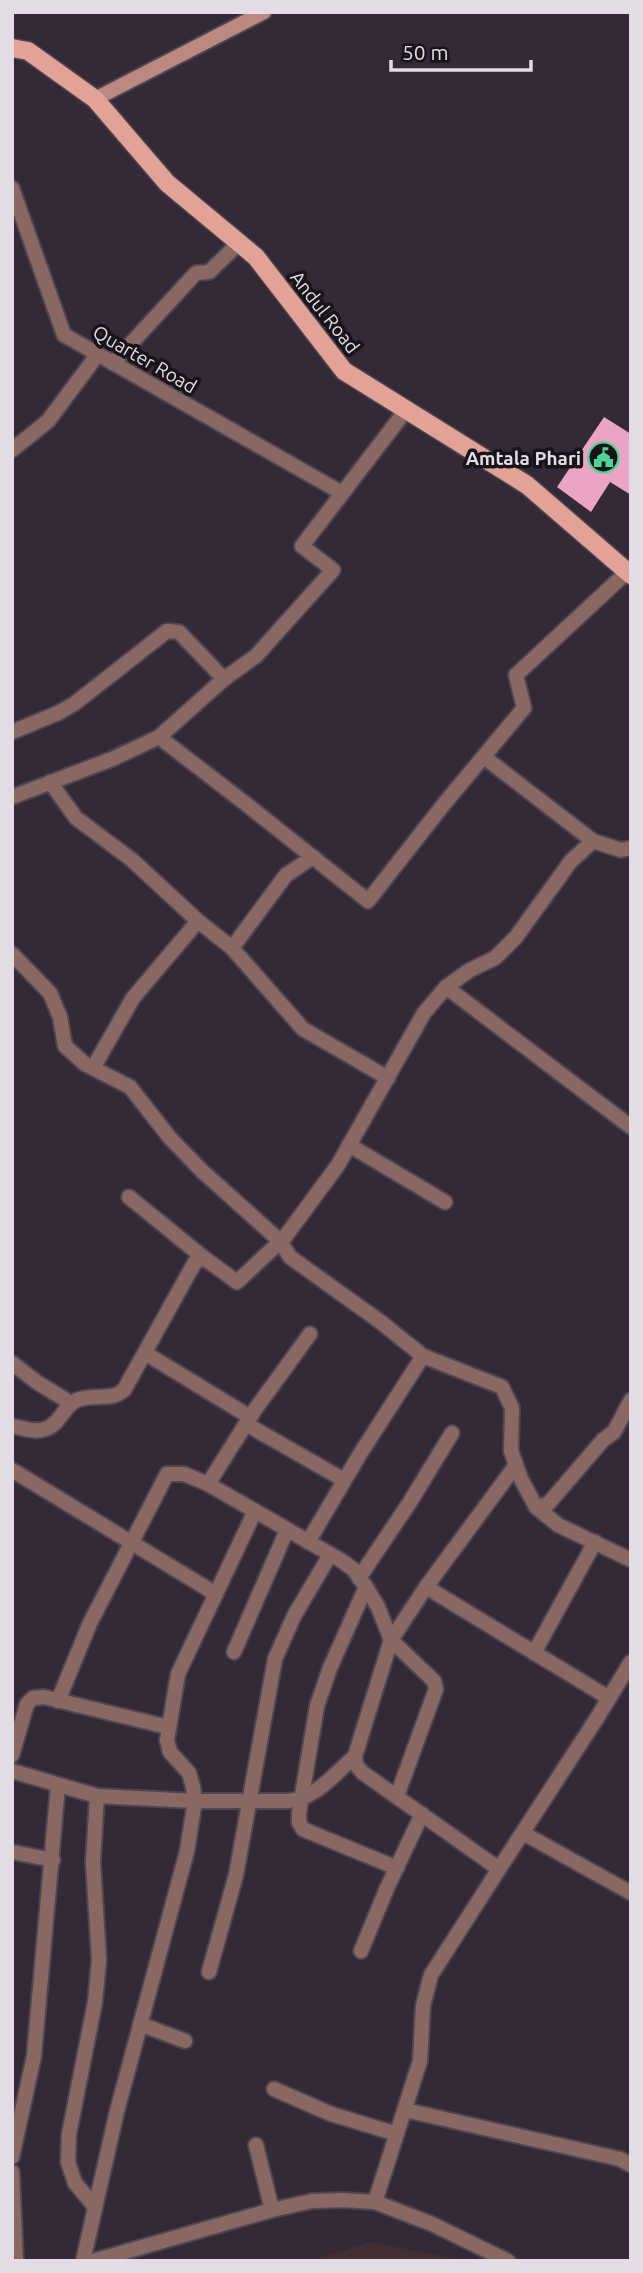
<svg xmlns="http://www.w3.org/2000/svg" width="643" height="2273" font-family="Ubuntu,sans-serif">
<rect width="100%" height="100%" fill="#342936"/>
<path fill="#432f32" d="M 370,2242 L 462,2260 L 463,2261 L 309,2261 Z"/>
<path fill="#eca4c5" d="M 604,417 L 631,434 L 631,495 L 610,482 L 591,512 L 557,487 Z"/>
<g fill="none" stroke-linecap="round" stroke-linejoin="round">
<defs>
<g id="minor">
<path d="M 12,188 L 64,335 L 342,493"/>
<path d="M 113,363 L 196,273 L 209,272 L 239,243"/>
<path d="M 406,410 L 302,546 L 333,570 L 256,656 L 224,679 L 159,737 L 246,804 L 368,901 L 444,804 L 524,708 L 516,675 L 627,572"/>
<path d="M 12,450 L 48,421 L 98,354"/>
<path d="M 12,732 L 58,713 L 74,704 L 167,631 L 179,632 L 224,679"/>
<path d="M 484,757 L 593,841"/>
<path d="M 50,782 L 76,818 L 132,860 L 198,921 L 133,998 L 93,1068"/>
<path d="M 12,797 L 112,759 L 159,737"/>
<path d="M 198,921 L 232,948 L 286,875 L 313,857"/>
<path d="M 232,948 L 303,1029 L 388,1078"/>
<path d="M 12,954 L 50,993 L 60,1017 L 65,1046 L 85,1064 L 130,1087 L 170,1138 L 202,1171 L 280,1241 L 290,1257 L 382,1323 L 423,1356 L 502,1387 L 512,1408 L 511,1451 L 521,1479 L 536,1507 L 558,1525 L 631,1560"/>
<path d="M 446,987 L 631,1127"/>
<path d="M 349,1145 L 445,1202"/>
<path d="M 129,1197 L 204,1258"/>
<path d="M 145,1353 L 250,1417"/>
<path d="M 12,1363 L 38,1383 L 71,1403"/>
<path d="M 246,1424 L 344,1480"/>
<path d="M 12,1426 C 23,1428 35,1433 45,1429 C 61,1424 63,1406 77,1400 C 93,1393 110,1402 124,1390 L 195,1262 L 204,1258 L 237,1282 L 285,1237 L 338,1165 L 424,1013 L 446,987 L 470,970 L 495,958 L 516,937 L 571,861 L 593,841 L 621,850 L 631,848"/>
<path d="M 12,1470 L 216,1594"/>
<path d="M 208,1484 L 254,1411 L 310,1334"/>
<path d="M 536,1507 L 548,1504 L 603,1440 L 614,1432 L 631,1400"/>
<path d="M 308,1542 L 360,1454 L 423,1356"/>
<path d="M 359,1578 L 410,1502 L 452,1433"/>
<path d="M 366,1587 L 330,1668 L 317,1706 L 299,1813 L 299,1822 L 303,1829 L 312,1833 L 397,1868"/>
<path d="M 426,1587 L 609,1698"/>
<path d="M 234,1652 L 287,1530"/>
<path d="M 534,1653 L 595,1542"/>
<path d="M 58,1701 L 90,1623 L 167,1474 L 184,1474 L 208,1484 L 342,1561 L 353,1569 L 366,1587 L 378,1607 L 391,1640 L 355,1756 L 356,1765 L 363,1773 L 499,1869 L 431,1975 L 423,2006 L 420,2061 L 375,2202"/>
<path d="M 12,1755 L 27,1704 L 33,1698 L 44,1697 L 168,1727"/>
<path d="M 12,1771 L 97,1796 L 195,1801 L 288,1801 C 315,1799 335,1774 355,1756"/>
<path d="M 397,1796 L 436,1689 L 434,1681 L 391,1640 L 426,1587 L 516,1465"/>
<path d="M 523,1833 L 631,1893"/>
<path d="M 12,1852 L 53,1860"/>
<path d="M 499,1869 L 597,1718 L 631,1662"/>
<path d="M 361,1951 L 387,1888 L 422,1814"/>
<path d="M 209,1972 L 236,1875 L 275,1659 L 294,1616 L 330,1555"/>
<path d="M 140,2024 L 185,2041"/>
<path d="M 274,2089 L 331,2114 L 397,2134"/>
<path d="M 405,2110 L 620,2159 L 631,2165"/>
<path d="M 256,2145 L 272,2210"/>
<path d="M 12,2157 L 34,2056 L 58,1785"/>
<path d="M 12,2172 L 16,2261"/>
<path d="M 95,2207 L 75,2183 L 68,2162 L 69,2134 L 95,2002 L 99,1960 L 93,1862 L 97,1796"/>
<path d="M 83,2261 L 117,2111 L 187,1851 L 195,1801 L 193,1787 L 189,1773 L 170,1752 L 167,1740 L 178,1674 L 255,1511"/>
</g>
<path id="tertiary" d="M 93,2261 L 272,2210 L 312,2201 L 343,2200 L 375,2202 L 432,2224 L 508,2261"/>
<path id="secondary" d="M 95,99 L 264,12"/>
<path id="primary" d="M 12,48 L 28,51 L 95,99 L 167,183 L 256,257 L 344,371 L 527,485 L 631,575"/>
</defs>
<use href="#minor" stroke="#504652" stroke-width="18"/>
<use href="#tertiary" stroke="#504652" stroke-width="18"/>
<use href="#secondary" stroke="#504652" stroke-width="18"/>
<use href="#primary" stroke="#504652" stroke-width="21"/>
<use href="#minor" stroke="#896863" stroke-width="14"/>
<use href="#tertiary" stroke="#896863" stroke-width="14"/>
<use href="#secondary" stroke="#bc8981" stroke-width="14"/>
<use href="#primary" stroke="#e3a298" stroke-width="18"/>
</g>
<defs>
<symbol id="civic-ring" viewBox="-11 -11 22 22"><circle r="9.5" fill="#18141a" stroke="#51d397" stroke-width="1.5"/><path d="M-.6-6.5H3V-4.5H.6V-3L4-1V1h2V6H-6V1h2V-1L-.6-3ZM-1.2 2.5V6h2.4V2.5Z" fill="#51d397"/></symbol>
</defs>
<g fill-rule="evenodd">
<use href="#civic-ring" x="586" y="440" width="35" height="35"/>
</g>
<g text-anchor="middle" stroke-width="7" stroke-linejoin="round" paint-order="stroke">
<g font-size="19" fill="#e3dce4" stroke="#18141a">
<text transform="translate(325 312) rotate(52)" y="7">Andul Road</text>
<text transform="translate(145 359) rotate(30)" y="7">Quarter Road</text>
</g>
<g font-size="19" font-weight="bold" fill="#e3dce4" stroke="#18141a" text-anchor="end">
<text x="581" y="465">Amtala Phari</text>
</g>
</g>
<rect width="643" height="2273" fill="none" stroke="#e3dce4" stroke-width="28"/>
<path d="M391 60v10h140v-10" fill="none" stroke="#e3dce4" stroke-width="3.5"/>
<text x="402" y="60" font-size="21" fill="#e3dce4" stroke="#18141a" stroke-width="5" paint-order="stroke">50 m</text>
</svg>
